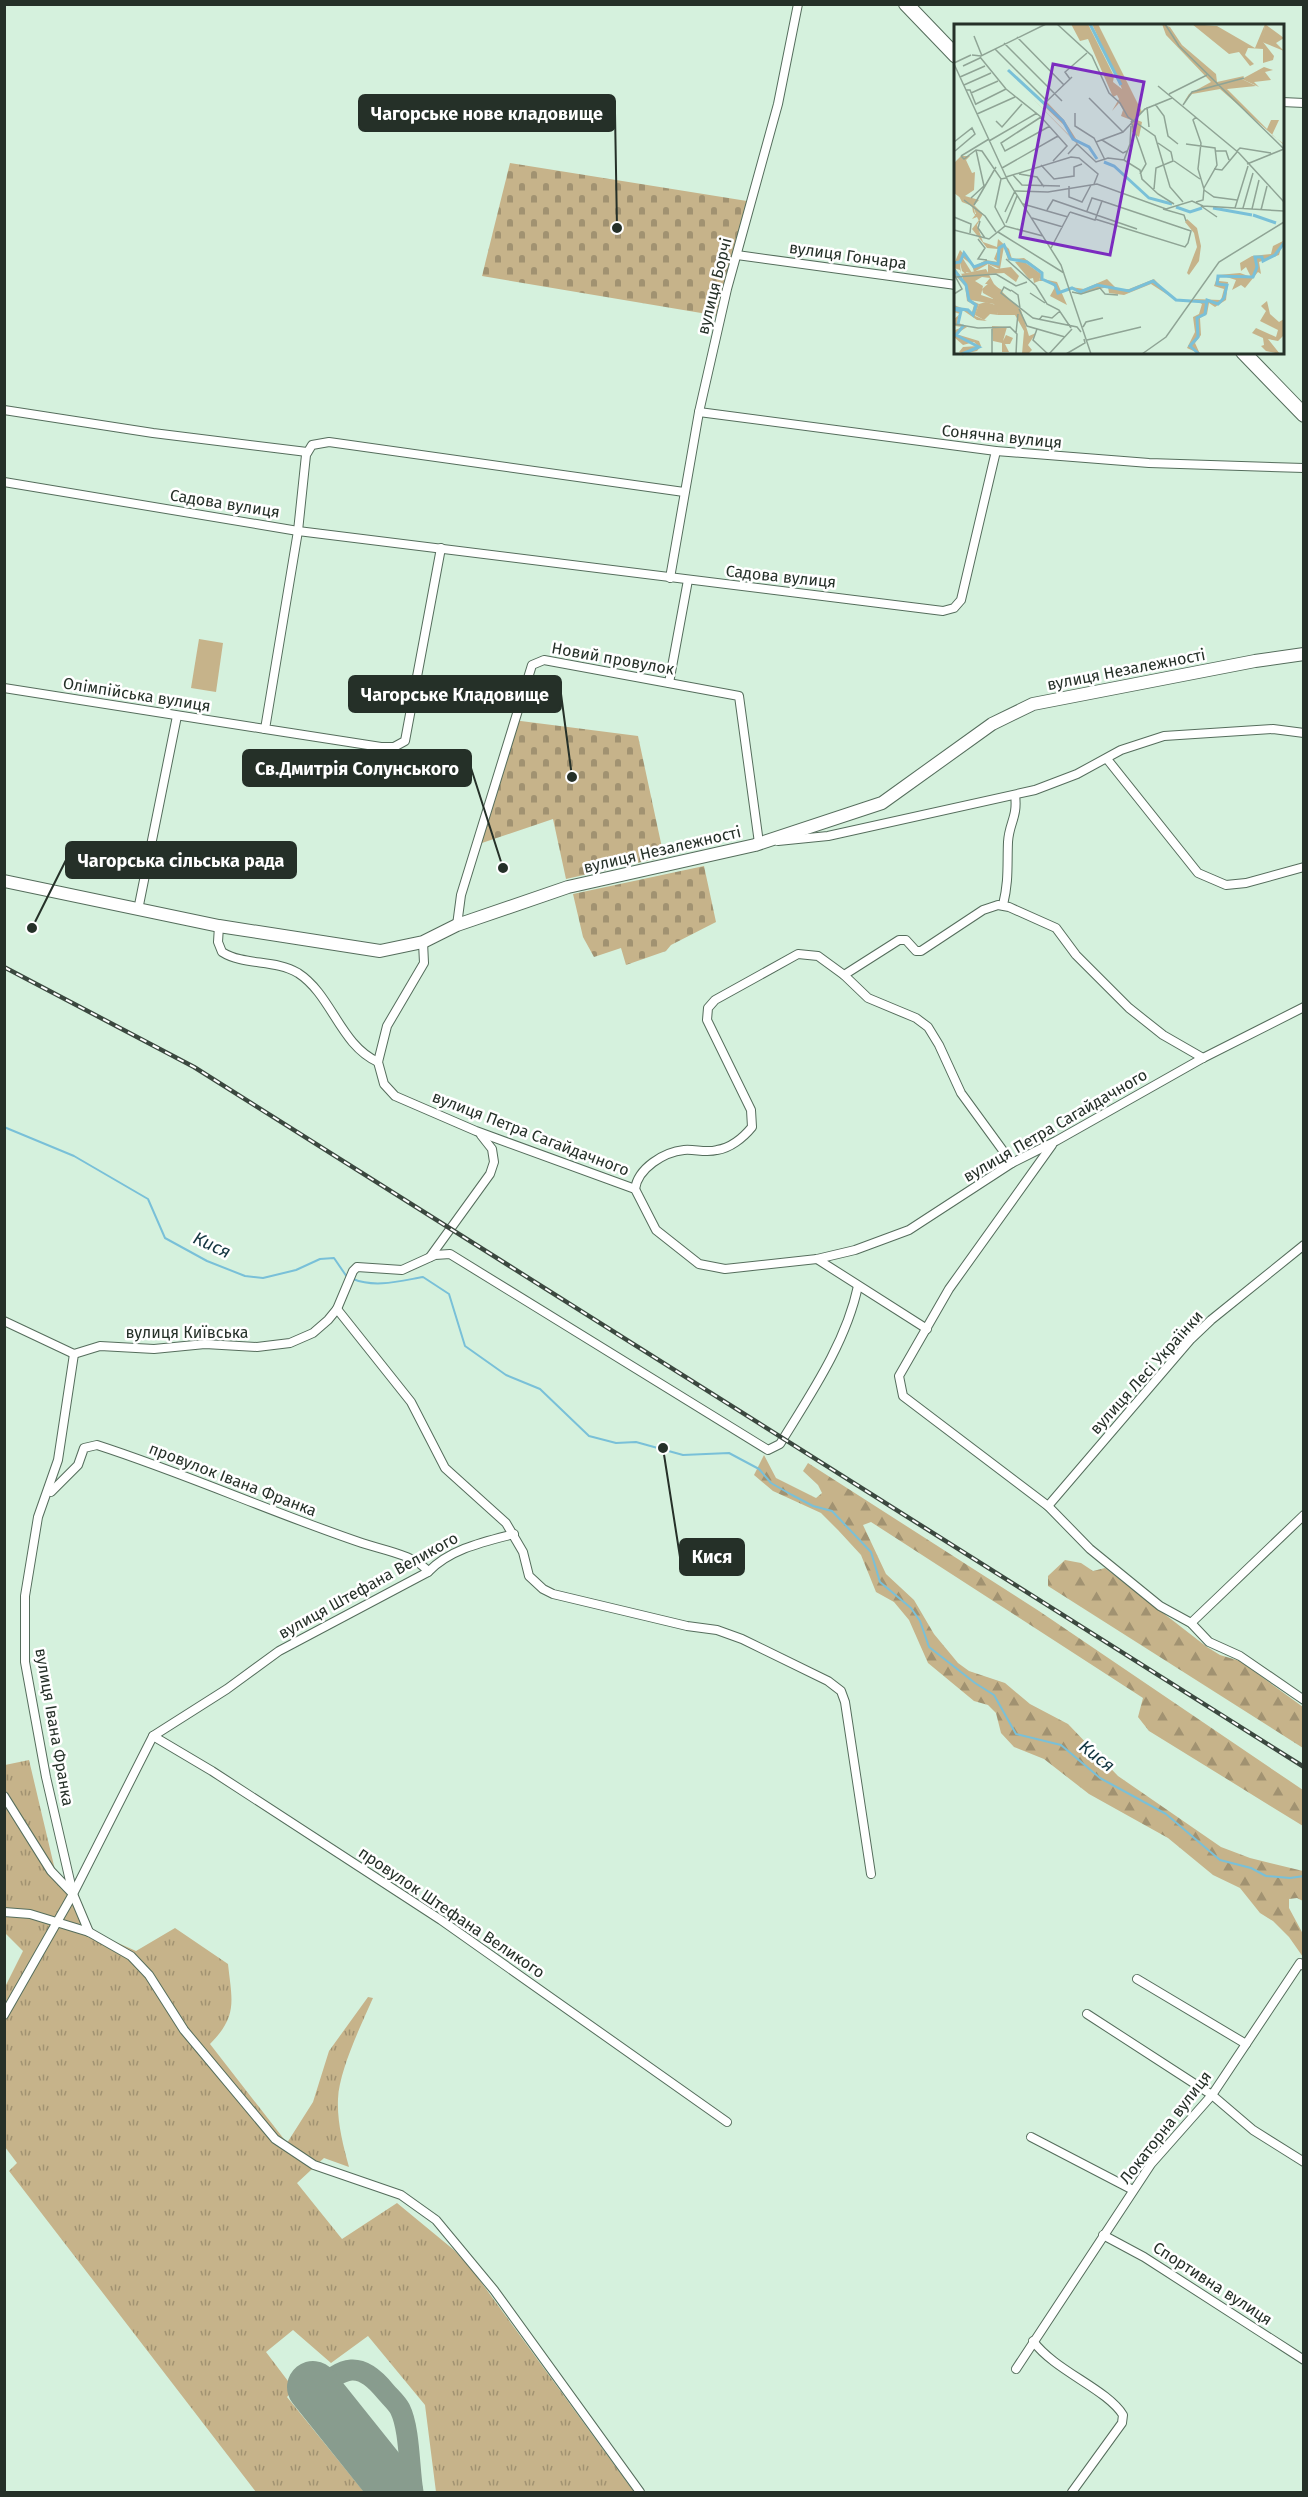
<svg xmlns="http://www.w3.org/2000/svg" width="1308" height="2497" font-family="'Fira Sans',sans-serif">
<defs>
<pattern id="grass-tufts" width="24" height="20" patternUnits="userSpaceOnUse" patternTransform="scale(1.5)"><rect width="24" height="20" fill="#c6b38a"/><path d="M3 7l-1-3M5 7V3M7 7l1-3M15 17l-1-3M17 17v-4M19 17l1-3" fill="none" stroke="#a19271"/></pattern>
<pattern id="forest-firs" width="22" height="20" patternUnits="userSpaceOnUse" patternTransform="scale(1.5)"><rect width="22" height="20" fill="#c6b38a"/><path d="M5 1l3.5 6h-7zM16 11l3.5 6h-7z" fill="#a19271"/></pattern>
<pattern id="cemetery-stones" width="16" height="16" patternUnits="userSpaceOnUse" patternTransform="scale(1.5)"><rect width="16" height="16" fill="#c6b38a"/><path d="M2 7V4a2 2 0 0 1 4 0v3zM10 15v-3a2 2 0 0 1 4 0v3z" fill="#a19271"/></pattern>
</defs>
<rect width="100%" height="100%" fill="#d5f1dd"/>
<path fill="url(#grass-tufts)" d="M 29,1760 L 55,1870 L 73,1894 L 82,1927 L 136,1951 L 175,1928 L 228,1964 C 232,2001 238,2016 210,2044 L 287,2143 L 313,2102 L 329,2051 L 368,1997 L 373,1998 C 361,2025 339,2071 338,2099 C 337,2122 343,2145 349,2167 L 324,2158 L 297,2183 L 342,2239 L 397,2203 L 454,2250 L 473,2271 L 634,2492 L 436,2492 L 425,2405 L 368,2336 L 331,2363 L 293,2330 L 266,2352 L 294,2389 L 287,2397 L 364,2492 L 256,2492 L 9,2171 L 17,2163 L 5,2147 L 5,1987 L 23,1951 L 5,1933 L 5,1765 Z"/>
<g fill="url(#forest-firs)">
<path d="M 764,1455 L 776,1478 L 816,1498 L 822,1493 L 818,1485 L 803,1471 L 808,1463 L 1039,1611 L 1303,1790 L 1303,1826 L 1149,1731 L 1138,1717 L 1143,1698 L 871,1522 L 863,1525 L 886,1574 L 914,1600 L 934,1634 L 958,1663 L 969,1671 L 1005,1683 L 1030,1704 L 1068,1724 L 1118,1776 L 1221,1847 L 1250,1858 L 1303,1871 L 1303,1901 L 1297,1898 L 1289,1899 L 1289,1908 L 1303,1934 L 1303,1957 L 1289,1937 L 1273,1921 L 1260,1913 L 1240,1888 L 1213,1875 L 1168,1838 L 1089,1794 L 1044,1759 L 1014,1747 L 1001,1733 L 996,1713 L 988,1705 L 974,1701 L 928,1663 L 909,1620 L 894,1602 L 876,1592 L 861,1555 L 838,1530 L 821,1513 L 773,1491 L 754,1475 Z"/>
<path d="M 1065,1560 L 1081,1563 L 1093,1571 L 1105,1568 L 1207,1647 L 1220,1655 L 1240,1661 L 1303,1707 L 1303,1748 L 1048,1586 L 1048,1576 Z"/>
</g>
<g fill="url(#cemetery-stones)">
<path d="M 510,163 L 747,201 L 719,316 L 482,276 Z"/>
<path d="M 513,720 L 638,736 L 664,857 L 566,879 L 553,819 L 479,844 Z"/>
<path d="M 704,866 L 716,922 L 671,945 L 666,951 L 626,965 L 621,948 L 594,957 L 583,937 L 573,894 Z"/>
</g>
<path fill="#c6b38a" d="M 199,639 L 223,643 L 216,692 L 191,688 Z"/>
<g fill="none" stroke-linecap="round" stroke-linejoin="round">
<g stroke="#79c0d8" stroke-width="2">
<path d="M 4,1127 L 74,1156 L 148,1199 L 165,1238 L 207,1261 L 245,1276 L 263,1278 L 296,1270 L 320,1259 L 334,1258 L 347,1277"/>
<path d="M 353,1279 C 375,1288 400,1281 423,1277 L 449,1294 L 465,1346 L 506,1375 L 540,1389 L 589,1436 L 616,1443 L 636,1442 L 683,1455 L 729,1453 L 759,1469 L 771,1483 L 792,1495 L 813,1506 L 832,1511 L 871,1552 L 880,1582 L 911,1608 L 920,1621 L 929,1647 L 975,1683 L 994,1695 L 1016,1734 L 1061,1745 L 1100,1778 L 1166,1814 L 1220,1860 L 1251,1868 L 1266,1876 L 1290,1878 L 1304,1876"/>
</g>
<path stroke="#889c8e" stroke-width="21" d="M 317,2391 C 343,2366 360,2360 385,2391 C 390,2397 397,2403 400,2409 C 410,2429 409,2470 413,2492"/>
<path stroke="#889c8e" stroke-width="52" d="M 313,2387 L 397,2492"/>
<defs>
<g id="street">
<path d="M 1282,102 L 1304,103"/>
<path d="M 737,255 L 956,285"/>
<path d="M 4,410 L 153,433 L 307,452"/>
<path d="M 699,412 L 996,451 L 1149,463 L 1304,468"/>
<path d="M 4,482 L 298,531 L 943,611 L 954,608 L 961,600 L 996,451"/>
<path d="M 441,548 L 405,741 L 394,747 L 381,747 L 265,729 L 298,531 L 306,455 L 312,445 L 329,442 L 684,492"/>
<path d="M 670,578 L 699,412 L 727,289 L 778,104 L 798,4"/>
<path d="M 669,683 L 688,580"/>
<path d="M 4,688 L 265,729"/>
<path d="M 1107,759 L 1198,873 L 1226,885 L 1246,883 L 1304,867"/>
<path d="M 778,841 L 828,836 L 1035,790 L 1077,774 L 1121,750 L 1164,736 L 1273,729 L 1304,733"/>
<path d="M 1003,905 C 1009,880 1007,866 1008,842 C 1009,823 1018,817 1015,795"/>
<path d="M 138,910 L 177,716"/>
<path d="M 457,925 L 461,895 L 532,665 L 544,660 L 739,696 L 759,843"/>
<path d="M 219,926 L 218,942 L 222,952 C 244,966 275,959 298,973 C 332,995 340,1045 378,1062"/>
<path d="M 423,942 L 424,963 L 387,1026 L 378,1062 L 384,1084 L 395,1096 L 476,1131 L 635,1189 L 656,1230 L 699,1264 L 725,1269 L 817,1259 L 855,1250 L 909,1230 L 1012,1163 L 1056,1141 L 1203,1058 L 1304,1007"/>
<path d="M 844,975 L 868,998 L 916,1018 L 928,1027 L 939,1045 L 961,1093 L 1012,1163"/>
<path d="M 1052,1145 L 949,1289 L 899,1376 L 903,1396 L 1048,1506 L 1090,1549 L 1160,1606 L 1191,1623 L 1209,1642 L 1240,1656 L 1304,1700"/>
<path d="M 635,1189 C 638,1168 664,1152 684,1150 C 695,1149 706,1153 717,1150 C 730,1148 743,1138 752,1127 L 751,1110 L 707,1020 L 708,1008 L 715,1000 L 798,954 L 818,956 L 844,975 L 899,940 L 906,940 L 916,951 L 921,951 L 983,910 L 998,905 L 1009,907 L 1056,928 L 1076,955 L 1129,1008 L 1163,1035 L 1203,1058"/>
<path d="M 430,1257 L 490,1174 L 494,1162 L 492,1149 L 481,1135"/>
<path d="M 817,1259 L 927,1329"/>
<path d="M 337,1309 L 411,1402 L 445,1468 L 506,1523 L 523,1552 L 529,1576 L 543,1589 L 553,1594 L 687,1626 L 717,1630 L 742,1639 L 828,1681 L 841,1691 L 845,1702 L 871,1874"/>
<path d="M 4,1321 L 74,1354 L 100,1346 L 154,1349 L 205,1344 L 257,1347 L 290,1343 L 313,1333 L 328,1320 L 337,1309 L 353,1271 L 357,1267 L 402,1270 L 435,1255 L 450,1254 L 768,1450 L 780,1444 C 810,1395 846,1343 858,1286"/>
<path d="M 51,1492 L 78,1465 L 84,1448 L 97,1445 C 187,1474 273,1513 362,1543 C 379,1549 419,1556 428,1572"/>
<path d="M 1048,1506 L 1191,1339 L 1211,1320 L 1304,1245"/>
<path d="M 1191,1623 L 1304,1515"/>
<path d="M 153,1736 L 212,1771 L 441,1920 L 727,2122"/>
<path d="M 4,1796 L 51,1871 L 73,1894 L 89,1932"/>
<path d="M 73,1894 L 46,1777 L 25,1662 L 25,1596 L 38,1517 L 58,1460 L 74,1354"/>
<path d="M 4,1912 L 30,1914 L 89,1932 L 131,1956 L 149,1975 L 184,2030 L 275,2139 L 314,2165 L 401,2195 L 436,2220 L 494,2290 L 640,2492"/>
<path d="M 1137,1979 L 1246,2044"/>
<path d="M 1087,2014 L 1212,2095 L 1253,2130 L 1304,2162"/>
<path d="M 4,2015 L 73,1894 L 153,1736 L 227,1689 L 279,1651 L 428,1572 C 450,1549 483,1542 514,1534"/>
<path d="M 1031,2137 L 1133,2190"/>
<path d="M 1103,2235 L 1144,2257 L 1304,2360"/>
<path d="M 1033,2341 C 1055,2371 1107,2389 1123,2415 L 1122,2423 L 1072,2492"/>
<path d="M 1016,2369 L 1151,2164 L 1212,2095 L 1300,1963 L 1304,1966"/>
</g>
<path id="secondary" d="M 4,881 L 219,926 L 380,951 L 423,942 L 457,925 L 568,887 L 755,845 L 882,803 L 992,724 L 1033,704 L 1255,661 L 1304,654"/>
<g id="primary">
<path d="M 906,4 L 956,56"/>
<path d="M 1243,352 L 1304,415"/>
</g>
</defs>
<use href="#street" stroke="#556d5c" stroke-width="10"/>
<use href="#secondary" stroke="#556d5c" stroke-width="14"/>
<use href="#primary" stroke="#556d5c" stroke-width="16"/>
<use href="#street" stroke="#fff" stroke-width="8"/>
<use href="#secondary" stroke="#fff" stroke-width="12"/>
<use href="#primary" stroke="#fff" stroke-width="14"/>
<defs>
<path id="rail" d="M 4,967 L 194,1067 L 1304,1767"/>
</defs>
<use href="#rail" stroke="#3b483f" stroke-width="4.5"/>
<use href="#rail" stroke="#fff" stroke-width="2" stroke-dasharray="7" stroke-linecap="butt"/>
</g>
<g text-anchor="middle" stroke-width="5" stroke-linejoin="round" paint-order="stroke">
<g font-size="16" fill="#253028" stroke="#fff">
<text transform="translate(848 255) rotate(8)" y="6">вулиця Гончара</text>
<text transform="translate(714 286) rotate(-76)" y="6">вулиця Борчі</text>
<text transform="translate(1002 436) rotate(6)" y="6">Сонячна вулиця</text>
<text transform="translate(225 503) rotate(9)" y="6">Садова вулиця</text>
<text transform="translate(781 576) rotate(6)" y="6">Садова вулиця</text>
<text transform="translate(613 658) rotate(10)" y="6">Новий провулок</text>
<text transform="translate(1126 669) rotate(-11)" y="6">вулиця Незалежності</text>
<text transform="translate(137 694) rotate(9)" y="6">Олімпійська вулиця</text>
<text transform="translate(662 849) rotate(-13)" y="6">вулиця Незалежності</text>
<text transform="translate(1055 1125) rotate(-30)" y="6">вулиця Петра Сагайдачного</text>
<text transform="translate(531 1133) rotate(21)" y="6">вулиця Петра Сагайдачного</text>
<text x="187" y="1338">вулиця Київська</text>
<text transform="translate(1146 1372) rotate(-48)" y="6">вулиця Лесі Українки</text>
<text transform="translate(233 1479) rotate(21)" y="6">провулок Івана Франка</text>
<text transform="translate(368 1585) rotate(-29)" y="6">вулиця Штефана Великого</text>
<text transform="translate(55 1727) rotate(80)" y="6">вулиця Івана Франка</text>
<text transform="translate(452 1912) rotate(34)" y="6">провулок Штефана Великого</text>
<text transform="translate(1165 2127) rotate(-52)" y="6">Локаторна вулиця</text>
<text transform="translate(1213 2283) rotate(33)" y="6">Спортивна вулиця</text>
</g>
<g font-size="18" font-style="italic" fill="#133540" stroke="#fff">
<text transform="translate(212 1245) rotate(25)" y="6">Кися</text>
<text transform="translate(1097 1756) rotate(38)" y="6">Кися</text>
</g>
</g>
<g transform="translate(954 24)">
<rect width="330" height="330" fill="#d5f1dd"/>
<path d="M 117,0 L 134,0 L 160,52 L 159,58 L 168,65 L 138,0 L 144,0 L 188,88 L 181,95 L 188,98 L 185,113 L 178,108 L 177,96 L 167,92 L 169,86 L 165,79 L 158,87 L 165,75 L 163,71 L 159,73 L 134,15 L 126,17 ZM 208,0 L 216,3 L 228,21 L 262,50 L 263,58 L 290,52 L 288,55 L 302,62 L 273,65 L 313,105 L 317,96 L 325,96 L 318,111 L 330,120 L 329,120 L 266,65 L 238,70 L 230,78 L 235,70 L 257,58 L 212,11 ZM 311,0 L 330,14 L 322,19 L 330,27 L 308,18 ZM 7,132 L 16,132 L 12,136 L 18,149 L 21,148 L 20,166 L 11,172 L 25,176 L 20,181 L 29,190 L 25,197 L 23,193 L 18,195 L 22,190 L 20,184 L 0,169 L 0,139 ZM 6,239 L 7,250 L 32,245 L 40,260 L 67,286 L 75,312 L 82,309 L 74,321 L 78,326 L 74,330 L 68,330 L 70,307 L 61,291 L 44,291 L 40,280 L 16,276 L 6,246 L 0,244 L 0,240 ZM 28,253 L 36,254 L 31,260 L 36,260 L 39,275 L 27,271 L 29,262 L 21,257 ZM 313,277 L 316,290 L 325,298 L 330,295 L 330,311 L 324,317 L 314,315 L 326,330 L 312,327 L 307,322 L 310,321 L 309,314 L 298,309 L 302,304 L 322,313 L 324,306 L 306,297 L 312,287 L 307,282 ZM 38,302 L 53,303 L 49,317 L 52,311 L 59,314 L 56,320 L 51,320 L 55,328 L 48,328 L 48,319 L 39,317 Z" fill="#c6b38a" fill-rule="evenodd"/>
<path d="M 238,0 L 263,2 L 301,24 L 311,0 L 309,18 L 320,32 L 319,36 L 309,39 L 309,25 L 294,24 L 291,31 L 300,40 L 296,42 L 285,28 L 275,30 ZM 310,43 L 319,46 L 311,48 L 317,56 L 300,58 L 305,63 L 288,55 ZM 79,75 L 117,113 L 112,103 L 90,82 L 92,77 L 110,96 L 124,118 L 123,120 ZM 5,172 L 20,184 L 21,190 L 25,190 L 26,196 L 23,201 L 29,218 L 43,223 L 44,215 L 55,225 L 58,235 L 70,234 L 89,248 L 89,255 L 103,258 L 113,281 L 96,272 L 101,263 L 93,257 L 85,257 L 87,249 L 69,237 L 54,236 L 50,222 L 46,245 L 34,240 L 20,248 L 18,241 L 8,233 L 18,249 L 12,248 L 14,252 L 8,247 L 6,239 L 0,240 L 6,226 L 21,242 L 32,236 L 44,238 L 40,235 L 44,225 L 33,224 L 18,205 L 25,196 L 24,191 L 21,191 L 19,188 L 18,182 L 8,178 ZM 233,195 L 243,204 L 247,222 L 245,237 L 235,251 L 233,249 L 243,223 L 240,209 L 231,198 ZM 329,217 L 325,231 L 305,238 L 307,250 L 304,248 L 291,264 L 287,261 L 278,266 L 282,256 L 266,251 L 265,257 L 274,258 L 272,276 L 261,283 L 255,279 L 253,290 L 246,294 L 247,311 L 241,319 L 246,330 L 233,324 L 241,308 L 239,293 L 245,290 L 248,280 L 239,275 L 267,276 L 270,265 L 260,262 L 264,251 L 286,249 L 297,253 L 292,243 L 287,247 L 286,239 L 298,232 L 317,230 L 319,222 ZM 1,244 L 12,260 L 16,276 L 25,280 L 21,292 L 33,297 L 23,296 L 7,285 L 3,298 L 13,303 L 2,310 L 25,317 L 27,322 L 23,327 L 9,330 L 5,328 L 9,323 L 24,322 L 20,318 L 9,321 L 0,313 L 1,306 L 9,303 L 1,302 L 0,295 L 6,290 L 0,288 L 0,281 L 18,288 L 20,281 L 13,277 L 11,262 L 0,250 ZM 153,255 L 163,265 L 175,265 L 200,255 L 217,273 L 197,260 L 170,271 L 155,269 L 154,263 L 128,269 L 117,263 L 130,265 Z" fill="#c6b38a"/>
<path d="M 35,259 L 48,266 L 45,278 L 29,269 L 28,265 Z" fill="#c6b38a"/>
<path d="M 69,237 L 87,250 L 85,257 L 80,259 L 79,254 L 75,255 L 61,238 ZM 34,240 L 42,245 L 57,243 L 65,252 L 62,258 L 50,249 L 34,250 ZM 32,278 L 42,281 L 44,291 L 36,290 L 30,296 L 21,291 L 25,280 Z" fill="#c6b38a"/>
<path fill="none" stroke="#79c0d8" stroke-width="3" d="M 136,0 L 167,61M 54,46 L 109,97 L 119,115 L 135,123 L 143,135M 150,138 L 160,142 L 195,174 L 218,180M 222,183 L 236,188 L 248,184M 259,184 L 298,191M 299,191 L 322,199M 0,239 L 6,238 L 10,229 L 20,243 L 33,238 L 44,240 L 45,224 L 50,221 L 56,235 L 73,238 L 88,249 L 88,255 L 101,261 L 104,269 L 118,264 L 126,268 L 143,261 L 175,267 L 199,257 L 222,276 L 252,278M 0,246 L 12,261 L 15,276 L 22,281 L 19,291 L 14,286 L 0,284M 0,285 L 7,287 L 4,300M 8,330 L 25,323 L 2,311 L 10,301M 245,330 L 236,322 L 244,313 L 243,294 L 251,290 L 253,276 L 264,280 L 270,274 L 273,261 L 263,260 L 264,252 L 299,253 L 303,243 L 301,233 L 308,233 L 309,237 L 321,231 L 330,219"/>
<path fill="none" stroke="#8fa495" stroke-width="1.5" d="M 103,0 L 138,32 L 155,69 L 166,79 L 174,93 L 201,112 L 216,163 L 229,178M 211,0 L 225,22 L 330,125M 20,12 L 28,32M 63,13 L 110,61M 50,19 L 108,77M 41,25 L 93,77 L 118,53M 18,31 L 27,32 L 92,0M 26,33 L 52,65 L 87,93 L 113,122 L 99,137M 0,39 L 17,31M 0,40 L 54,157 L 107,241 L 137,330M 9,42 L 26,34M 6,53 L 31,42M 116,55 L 111,48 L 133,29M 10,61 L 37,49M 204,62 L 285,129 L 330,178M 12,66 L 16,66 L 22,81M 17,69 L 44,57M 215,70 L 253,51M 135,74 L 169,108M 22,80 L 52,65M 201,80 L 210,92 L 214,112 L 224,120M 229,81 L 238,68 L 290,54M 193,83 L 195,103M 121,89 L 121,102 L 140,114 L 151,136M 23,90 L 61,73M 87,93 L 47,119 L 51,127 L 96,102M 242,93 L 239,96 L 247,119 L 244,145 L 250,165 L 249,176 L 242,178M 42,97 L 48,103 L 68,80M 177,97 L 192,140 L 186,150M 148,116 L 169,129 L 173,127M 35,117 L 83,89M 0,118 L 18,104 L 21,110 L 1,127M 142,118 L 169,108 L 191,85 L 218,74M 232,120 L 261,124 L 263,141 L 250,164M 22,126 L 30,162M 262,127 L 272,127 L 275,136M 283,127 L 286,124 L 317,129M 114,130 L 123,120 L 142,138 L 154,134 L 170,136 L 186,146 L 188,155 L 204,170 L 220,180M 7,132 L 10,135 L 22,126 L 28,127 L 47,155 L 52,154M 7,132 L 35,115M 170,136 L 176,120 L 177,102M 220,137 L 246,155M 293,140 L 330,125M 87,141 L 100,155 L 120,152 L 120,143 L 128,140M 48,144 L 104,112M 260,145 L 268,146 L 283,128M 65,150 L 83,153 L 90,163M 59,151 L 68,161 L 106,162M 52,153 L 117,133 L 125,134 L 144,150 L 140,160M 115,162 L 115,173 L 128,178 L 137,161M 200,165 L 202,144 L 219,137 L 217,128 L 204,119M 250,166 L 260,173 L 283,176M 17,174 L 31,161M 10,176 L 31,192 L 42,208M 69,180 L 114,193M 20,181 L 42,143M 247,182 L 263,193M 281,184 L 294,142M 289,184 L 299,149M 209,185 L 230,191 L 232,197M 298,185 L 305,156M 93,186 L 99,176 L 183,205M 307,186 L 313,162M 51,188 L 61,167 L 94,168 L 143,160 L 212,185 L 238,177 L 249,182 L 330,187M 116,188 L 141,196 L 148,177 L 138,174 L 133,187M 0,193 L 17,200 L 16,209M 78,194 L 109,203M 141,195 L 231,223 L 234,219 L 237,207 L 148,177M 26,197 L 24,204 L 31,214M 52,199 L 63,172M 51,202 L 89,212M 0,206 L 35,215 L 51,202 L 41,183 L 47,155M 44,208 L 110,249M 24,215 L 31,224 L 24,235 L 33,236M 97,224 L 116,188M 52,235 L 82,262 L 93,280 L 105,286 L 117,304M 0,250 L 8,265 L 0,270M 2,253 L 42,250 L 62,262 L 73,258M 57,266 L 64,271 L 66,284M 57,267 L 50,263 L 47,269 L 79,294 L 123,303 L 127,308M 118,268 L 127,270 L 146,264 L 151,270 L 164,271M 76,269 L 91,279M 65,285 L 73,302 L 111,313M 85,296 L 88,292 L 98,294 L 106,287M 0,300 L 24,304 L 56,303 L 63,310 L 62,330M 38,303 L 38,330M 129,303 L 132,298 L 149,294M 83,305 L 79,316 L 94,330M 62,309 L 64,290M 133,316 L 187,303M 95,330 L 118,305M 112,330 L 131,319 L 130,315M 188,330 L 212,313 L 265,238 L 330,198"/>
<path fill="#7b2cbf" fill-opacity="0.15" stroke="#7b2cbf" stroke-width="3" d="M 99,40 L 190,58 L 156,231 L 66,213 Z"/>
<rect width="330" height="330" fill="none" stroke="#253028" stroke-width="3"/>
</g>
<path fill="none" stroke="#253028" stroke-width="2" d="M617 228L615 113M572 777L561 694M503 868L471 768M32 928L66 860M663 1448L680 1557"/>
<g fill="#253028" stroke="#fff" stroke-width="2">
<circle cx="617" cy="228" r="6"/>
<circle cx="572" cy="777" r="6"/>
<circle cx="503" cy="868" r="6"/>
<circle cx="32" cy="928" r="6"/>
<circle cx="663" cy="1448" r="6"/>
</g>
<g fill="#253028" stroke="#253028" stroke-width="2">
<rect x="359" y="95" width="256" height="36" rx="6"/>
<rect x="349" y="676" width="212" height="36" rx="6"/>
<rect x="243" y="750" width="228" height="36" rx="6"/>
<rect x="66" y="842" width="230" height="36" rx="6"/>
<rect x="680" y="1539" width="64" height="36" rx="6"/>
</g>
<g font-size="18" text-anchor="middle" font-weight="bold" fill="#fff">
<text x="487" y="120">Чагорське нове кладовище</text>
<text x="455" y="701">Чагорське Кладовище</text>
<text x="357" y="775">Св.Дмитрія Солунського</text>
<text x="181" y="867">Чагорська сільська рада</text>
<text x="712" y="1563">Кися</text>
</g>
<rect width="1308" height="2497" fill="none" stroke="#253028" stroke-width="12"/>
</svg>
